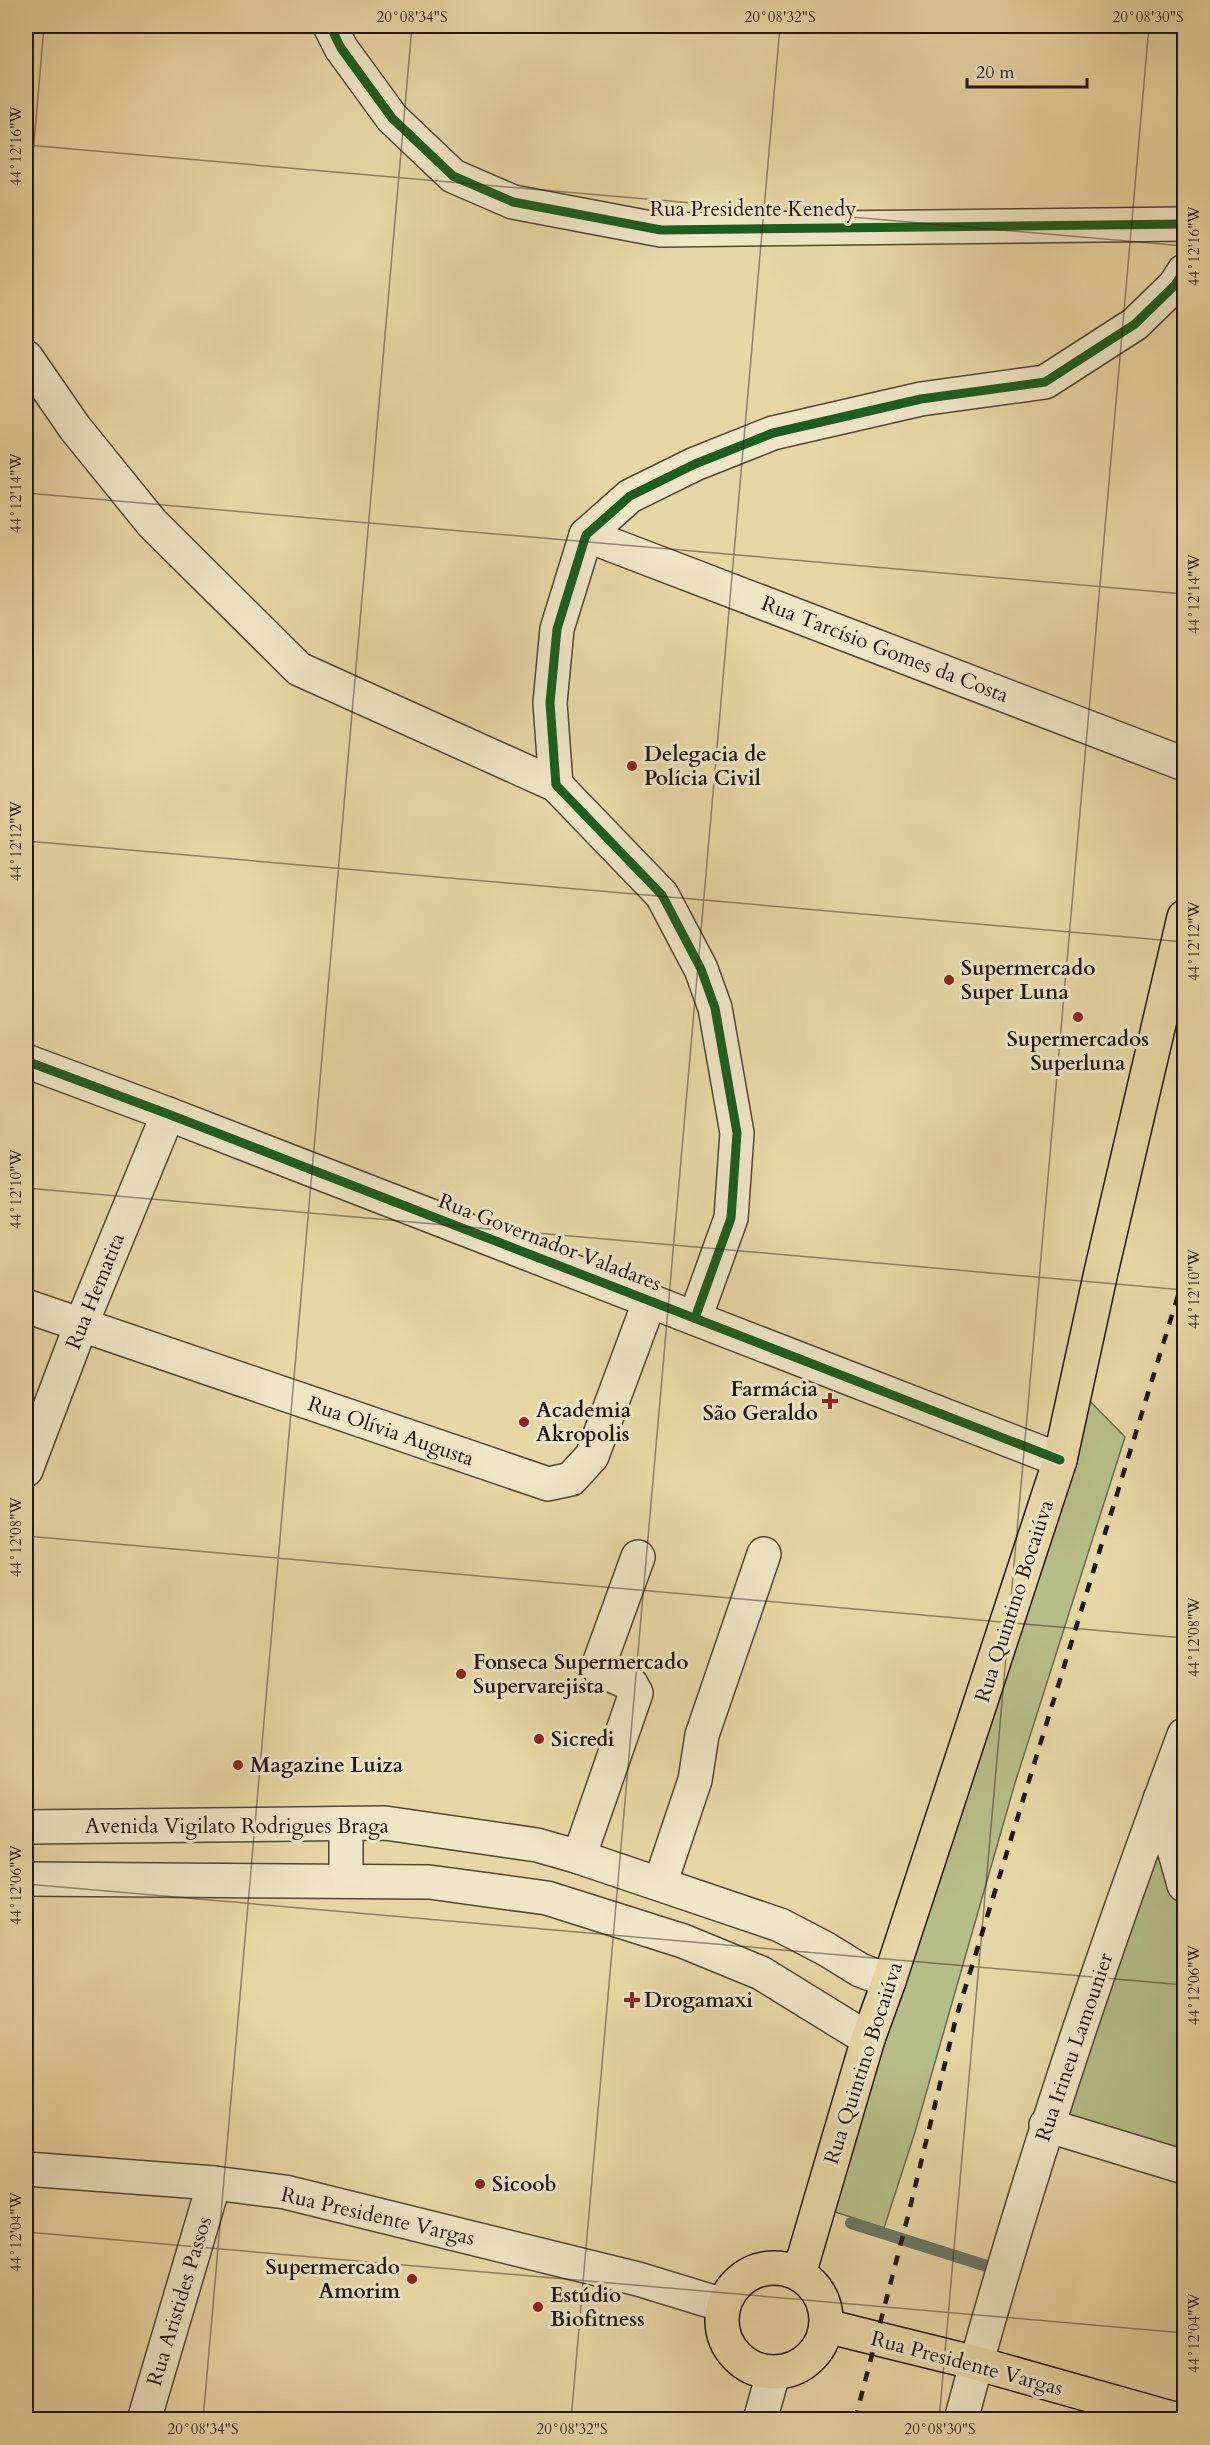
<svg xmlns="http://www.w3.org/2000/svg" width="1210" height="2445" font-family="Cardo,serif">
<rect width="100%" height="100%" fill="#e8d7a6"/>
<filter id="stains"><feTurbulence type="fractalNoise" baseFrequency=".00333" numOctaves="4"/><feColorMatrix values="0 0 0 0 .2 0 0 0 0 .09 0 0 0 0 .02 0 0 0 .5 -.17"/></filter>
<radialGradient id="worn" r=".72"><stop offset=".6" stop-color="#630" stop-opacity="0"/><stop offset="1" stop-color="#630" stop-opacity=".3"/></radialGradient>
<g fill="#b6be87" stroke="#6c6a4a" stroke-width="1.5">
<path d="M 1086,1397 L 1125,1437 L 1015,1783 L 915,2132 L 884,2228 L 823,2208 Z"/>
<path d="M 1160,1799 L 1184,1885 L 1184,2167 L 1046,2125 Z"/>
</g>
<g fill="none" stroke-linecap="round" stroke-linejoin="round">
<path stroke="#687867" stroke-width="12" d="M 851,2223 L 990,2267"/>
<defs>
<g id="minor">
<path d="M 330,26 L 341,48 L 392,118 L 453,176 L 513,202 L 661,230 L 1184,224"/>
<path d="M 26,357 L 75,428 L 152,523 L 299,669 L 556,785"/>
<path d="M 586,535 L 1184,764"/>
<path d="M 26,1061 L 168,1114 L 1060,1460"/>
<path d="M 26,1306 L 548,1484 L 571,1479 L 592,1456 L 650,1300"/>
<path d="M 695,1318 L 731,1218 L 737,1133 L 715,1008 L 701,969 L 662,895 L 556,785 L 550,703 L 557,629 L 586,535 L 630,496 L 695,464 L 773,433 L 921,399 L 1045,382 L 1135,324 L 1175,285 L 1184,271"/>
<path d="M 26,1470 L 81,1325 L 168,1114"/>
<path d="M 1160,1799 L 1184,1885"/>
<path d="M 346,1824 L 346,1881"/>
<path d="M 26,1827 L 385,1823 L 537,1845 L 579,1857 L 780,1925 L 826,1949 L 860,1970 L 889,1981"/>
<path d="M 579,1857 L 636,1693 L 631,1684 L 600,1670 L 599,1664 L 638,1557"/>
<path d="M 26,1879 L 429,1882 L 547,1898 L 683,1941 L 761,1973 L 868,2039"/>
<path d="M 660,1884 L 695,1780 L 702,1735 L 764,1554"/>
<path d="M 1046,2125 L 1184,2167"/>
<path d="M 26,2169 L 214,2183 L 285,2192 L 638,2279 L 723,2305"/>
<path d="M 144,2420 L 214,2183"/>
<path d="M 760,2420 L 773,2374"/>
<path d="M 961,2420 C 1023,2187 1100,1960 1184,1735"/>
</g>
<g id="major">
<circle cx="774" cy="2320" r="52"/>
<path d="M 799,2274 L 868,2039 L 889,1981 L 1060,1460 L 1101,1272 L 1184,917"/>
<path d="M 826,2326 L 976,2363 L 1178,2420"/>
</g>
</defs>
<use href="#minor" stroke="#534633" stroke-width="36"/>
<use href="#major" stroke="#21150d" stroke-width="36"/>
<use href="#minor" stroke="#f0e5c5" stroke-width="33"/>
<use href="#major" stroke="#e8d7a6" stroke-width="33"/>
<path stroke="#21150d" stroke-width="4.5" stroke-dasharray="10 10" stroke-linecap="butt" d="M 855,2420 L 908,2216 L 956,2018 L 1184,1276"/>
<defs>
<g id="cycleway">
<path d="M 330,26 L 341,48 L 392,118 L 453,176 L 513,202 L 661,230 L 1184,224"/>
<path d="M 26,1061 L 168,1114 L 1060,1460"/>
<path d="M 695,1318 L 731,1218 L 737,1133 L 715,1008 L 701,969 L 662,895 L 556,785 L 550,703 L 557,629 L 586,535 L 630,496 L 695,464 L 773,433 L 921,399 L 1045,382 L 1135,324 L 1175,285 L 1184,271"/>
</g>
</defs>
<use href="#cycleway" stroke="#f0e5c5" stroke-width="13"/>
<use href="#cycleway" stroke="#1b5e20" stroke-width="9"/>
</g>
<path fill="none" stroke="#21150d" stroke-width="1.5" stroke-opacity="0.45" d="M 26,145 L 1184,246M 26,236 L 44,26M 26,493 L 1184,594M 26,841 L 1184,942M 26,1188 L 1184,1290M 26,1536 L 1184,1638M 26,1884 L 1184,1985M 26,2232 L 1184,2333M 203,2420 L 412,26M 571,2420 L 780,26M 939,2420 L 1149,26"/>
<g fill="#8f2418" stroke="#f0e5c5" stroke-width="2">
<circle cx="632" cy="766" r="6"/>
<circle cx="949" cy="980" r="6"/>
<circle cx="1078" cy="1017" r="6"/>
<path d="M827 1392h6v6h6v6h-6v6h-6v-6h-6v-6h6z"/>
<circle cx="524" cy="1422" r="6"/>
<circle cx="461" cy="1674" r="6"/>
<circle cx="539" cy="1739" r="6"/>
<circle cx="238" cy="1765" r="6"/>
<path d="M629 1991h6v6h6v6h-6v6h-6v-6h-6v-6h6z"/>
<circle cx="480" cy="2184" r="6"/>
<circle cx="412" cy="2279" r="6"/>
<circle cx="538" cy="2307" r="6"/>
</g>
<g text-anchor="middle" stroke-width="6" stroke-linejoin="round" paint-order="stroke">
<g font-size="21" fill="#21150d" stroke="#f0e5c5">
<text x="753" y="216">Rua Presidente Kenedy</text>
<text transform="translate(885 649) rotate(21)" y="7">Rua Tarcísio Gomes da Costa</text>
<text transform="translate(550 1242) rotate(21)" y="7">Rua Governador Valadares</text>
<text transform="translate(95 1291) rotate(-68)" y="7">Rua Hematita</text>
<text transform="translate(391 1431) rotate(19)" y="7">Rua Olívia Augusta</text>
<text transform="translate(1014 1601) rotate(-72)" y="7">Rua Quintino Bocaiúva</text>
<text x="237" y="1833">Avenida Vigilato Rodrigues Braga</text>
<text transform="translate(1074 2047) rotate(-71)" y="7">Rua Irineu Lamounier</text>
<text transform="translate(863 2063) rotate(-72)" y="7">Rua Quintino Bocaiúva</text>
<text transform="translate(378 2216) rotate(13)" y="7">Rua Presidente Vargas</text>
<text transform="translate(179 2301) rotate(-73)" y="7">Rua Aristides Passos</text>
<text transform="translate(967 2363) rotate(15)" y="7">Rua Presidente Vargas</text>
</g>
<g font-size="21" font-weight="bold" fill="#21150d" stroke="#f0e5c5" text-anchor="start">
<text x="644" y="761">Delegacia de<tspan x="644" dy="24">Polícia Civil</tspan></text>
<text x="961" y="975">Supermercado<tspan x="961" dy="24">Super Luna</tspan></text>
<text x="1078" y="1046" text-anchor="middle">Supermercados<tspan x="1078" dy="24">Superluna</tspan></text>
<text x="818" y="1396" text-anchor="end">Farmácia<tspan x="818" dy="24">São Geraldo</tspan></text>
<text x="536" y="1417">Academia<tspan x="536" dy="24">Akropolis</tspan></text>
<text x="473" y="1669">Fonseca Supermercado<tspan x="473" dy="24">Supervarejista</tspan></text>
<text x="551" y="1746">Sicredi</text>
<text x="250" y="1772">Magazine Luiza</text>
<text x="644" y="2007">Drogamaxi</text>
<text x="492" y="2191">Sicoob</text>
<text x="400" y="2274" text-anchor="end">Supermercado<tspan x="400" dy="24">Amorim</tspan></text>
<text x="550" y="2302">Estúdio<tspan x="550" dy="24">Biofitness</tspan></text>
</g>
</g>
<rect width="1210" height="2445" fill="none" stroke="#e8d7a6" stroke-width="66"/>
<path d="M967 78v9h120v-9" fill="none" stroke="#21150d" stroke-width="3"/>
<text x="976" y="78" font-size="18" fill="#21150d" stroke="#f0e5c5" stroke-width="4.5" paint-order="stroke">20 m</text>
<rect x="33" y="33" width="1144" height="2379" fill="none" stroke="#21150d" stroke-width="2"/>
<g font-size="15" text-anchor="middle" fill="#21150d">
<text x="412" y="22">20°08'34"S</text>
<text x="780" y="22">20°08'32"S</text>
<text x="1148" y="22">20°08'30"S</text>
<text transform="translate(16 146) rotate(-90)" y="5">44°12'16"W</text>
<text transform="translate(1194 246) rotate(-90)" y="5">44°12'16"W</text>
<text transform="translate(16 493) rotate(-90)" y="5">44°12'14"W</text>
<text transform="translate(1194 594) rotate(-90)" y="5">44°12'14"W</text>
<text transform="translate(16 841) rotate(-90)" y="5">44°12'12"W</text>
<text transform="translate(1194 941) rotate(-90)" y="5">44°12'12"W</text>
<text transform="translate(16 1189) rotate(-90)" y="5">44°12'10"W</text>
<text transform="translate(1194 1289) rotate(-90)" y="5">44°12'10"W</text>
<text transform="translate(16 1537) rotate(-90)" y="5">44°12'08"W</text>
<text transform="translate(1194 1637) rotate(-90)" y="5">44°12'08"W</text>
<text transform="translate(16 1885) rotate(-90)" y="5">44°12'06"W</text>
<text transform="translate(1194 1985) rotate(-90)" y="5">44°12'06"W</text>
<text transform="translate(16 2232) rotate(-90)" y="5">44°12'04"W</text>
<text transform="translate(1194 2333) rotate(-90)" y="5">44°12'04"W</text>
<text x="203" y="2434">20°08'34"S</text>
<text x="572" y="2434">20°08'32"S</text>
<text x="940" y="2434">20°08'30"S</text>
</g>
<rect width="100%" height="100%" filter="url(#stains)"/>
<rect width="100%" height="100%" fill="url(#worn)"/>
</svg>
